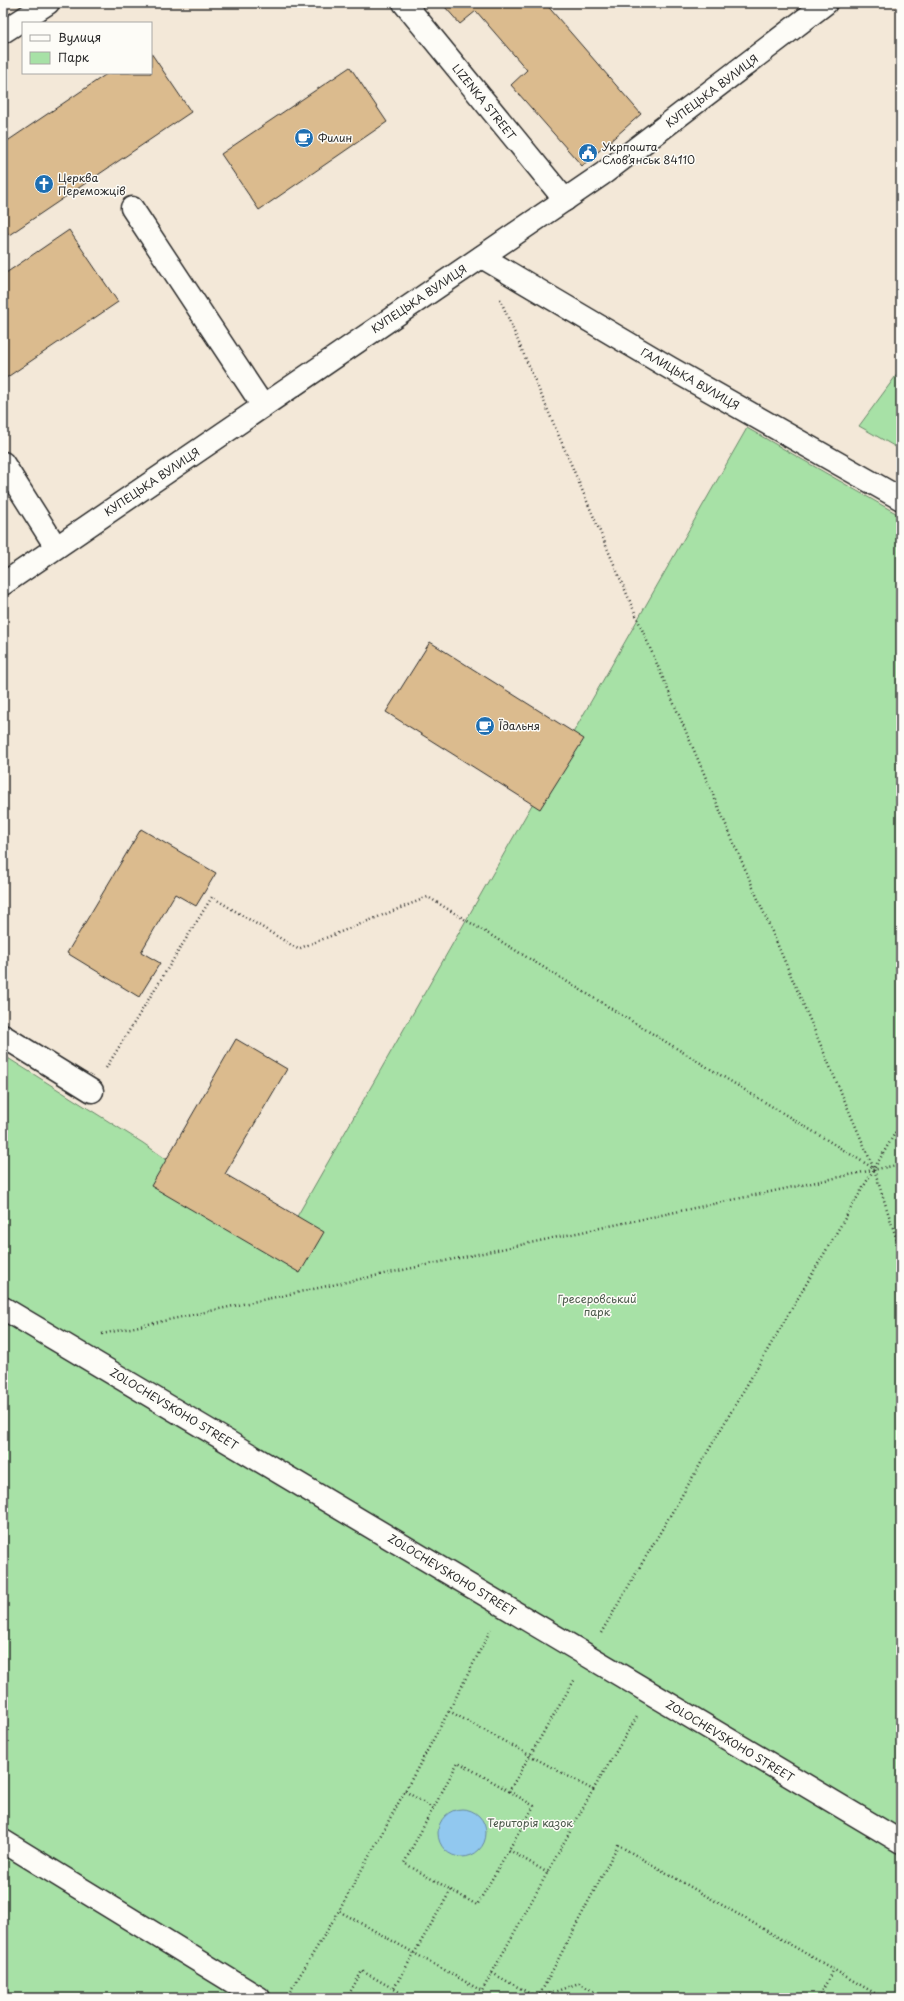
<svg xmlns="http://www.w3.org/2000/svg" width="904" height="2001" font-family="'Playpen Sans',sans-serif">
<rect width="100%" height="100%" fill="#f3e8d8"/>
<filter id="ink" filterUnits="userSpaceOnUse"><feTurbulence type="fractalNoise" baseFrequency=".025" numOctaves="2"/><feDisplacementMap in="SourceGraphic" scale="8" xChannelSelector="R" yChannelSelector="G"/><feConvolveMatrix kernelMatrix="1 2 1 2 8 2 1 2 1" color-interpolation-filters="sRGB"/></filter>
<g filter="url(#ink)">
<g fill="#a7e1a6" stroke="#698668">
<path d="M 901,369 L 901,450 L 859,426 Z"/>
<path d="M 747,428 L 901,516 L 901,1998 L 3,1998 L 3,1055 L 143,1143 L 283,1241 Z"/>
</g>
<circle fill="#91c8ef" stroke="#6889a1" cx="462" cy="1833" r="24"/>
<g fill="#dbbb8e" stroke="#2b2b2b">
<path d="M 449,3 L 545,3 L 641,114 L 582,166 L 511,85 L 527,70 L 476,11 L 460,24 L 445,7 Z"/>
<path d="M 151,53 L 191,112 L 9,235 L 3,225 L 3,144 L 108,73 L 151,73 Z"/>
<path d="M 350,67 L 387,122 L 259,210 L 221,154 Z"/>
<path d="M 69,230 L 118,302 L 3,380 L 3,275 Z"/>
<path d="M 430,642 L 584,739 L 540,809 L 386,712 Z"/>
<path d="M 141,829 L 216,873 L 196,906 L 175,894 L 141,952 L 160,963 L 139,997 L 67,953 Z"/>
<path d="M 236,1039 L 287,1069 L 225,1174 L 324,1232 L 300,1273 L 151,1186 Z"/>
</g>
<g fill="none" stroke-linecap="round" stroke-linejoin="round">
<defs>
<g id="minor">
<path d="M 404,3 L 565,200"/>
<path d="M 3,32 L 48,3"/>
<path d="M 132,208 L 263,406"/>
<path d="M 482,257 L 670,368 L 901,499"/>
<path d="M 3,463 L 56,547"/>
<path d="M 3,584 L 604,173 L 826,3"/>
<path d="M 3,1036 L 92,1091"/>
<path d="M 3,1308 L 901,1842"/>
<path d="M 3,1841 L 259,1998"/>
</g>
</defs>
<use href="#minor" stroke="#2b2b2b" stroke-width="25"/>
<g stroke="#2b2b2b" stroke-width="2.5" stroke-dasharray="1 3" stroke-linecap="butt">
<path d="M 500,299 L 874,1169 L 901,1253"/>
<path d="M 106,1068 L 212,897 L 298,949 L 428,897 L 873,1168"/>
<path d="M 102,1334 L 901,1164"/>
<path d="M 601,1633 L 901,1123"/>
<path d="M 449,1711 L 593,1790 L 482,1991 L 339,1911 Z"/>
<path d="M 449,1711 L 491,1629"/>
<path d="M 593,1790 L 638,1715"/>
<path d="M 405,1791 L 434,1809"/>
<path d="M 509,1850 L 548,1873"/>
<path d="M 451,1890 L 477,1905 L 534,1806 L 509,1791"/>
<path d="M 492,1973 L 538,1998 L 579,1983 L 605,1998"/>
<path d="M 394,1988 L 451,1890 L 404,1863 L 458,1762 L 509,1791 L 575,1679"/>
<path d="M 286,1998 L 339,1911"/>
<path d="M 347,1998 L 362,1971 L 410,1998"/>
<path d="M 479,1998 L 482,1991"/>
<path d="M 538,1998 L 618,1845 L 883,1998"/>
<path d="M 819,1998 L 833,1969"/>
</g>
<use href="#minor" stroke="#fdfcf7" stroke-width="22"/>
</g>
</g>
<defs>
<symbol id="cafe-disc" viewBox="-11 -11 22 22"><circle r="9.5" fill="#1f6fb2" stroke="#fdfcf7"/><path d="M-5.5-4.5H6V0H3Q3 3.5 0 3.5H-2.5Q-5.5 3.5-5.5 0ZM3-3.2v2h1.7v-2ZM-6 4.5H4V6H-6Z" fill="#fff"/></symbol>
<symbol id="civic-disc" viewBox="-11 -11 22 22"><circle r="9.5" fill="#1f6fb2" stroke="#fdfcf7"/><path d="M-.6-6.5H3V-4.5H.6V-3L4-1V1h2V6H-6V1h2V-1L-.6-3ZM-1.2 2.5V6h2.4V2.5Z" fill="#fff"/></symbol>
<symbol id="church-disc" viewBox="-11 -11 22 22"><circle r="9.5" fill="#1f6fb2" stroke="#fdfcf7"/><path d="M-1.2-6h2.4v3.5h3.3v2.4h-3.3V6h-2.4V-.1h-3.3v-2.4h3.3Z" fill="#fff"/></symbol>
</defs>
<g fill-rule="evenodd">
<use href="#cafe-disc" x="293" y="127" width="22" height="22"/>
<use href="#civic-disc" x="577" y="142" width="22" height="22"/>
<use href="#church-disc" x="33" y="173" width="22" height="22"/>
<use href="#cafe-disc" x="474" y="715" width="22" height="22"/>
</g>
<g text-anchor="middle" stroke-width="3" stroke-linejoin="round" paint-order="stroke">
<g font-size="11" fill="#2b2b2b" stroke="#fdfcf7">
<text transform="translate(712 91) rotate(-37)" y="4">КУПЕЦЬКА ВУЛИЦЯ</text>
<text transform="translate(484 102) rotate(51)" y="4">LIZENKA STREET</text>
<text transform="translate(419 299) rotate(-34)" y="4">КУПЕЦЬКА ВУЛИЦЯ</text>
<text transform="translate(690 379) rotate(30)" y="4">ГАЛИЦЬКА ВУЛИЦЯ</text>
<text transform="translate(152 482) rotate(-34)" y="4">КУПЕЦЬКА ВУЛИЦЯ</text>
<text transform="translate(174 1409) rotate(31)" y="4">ZOLOCHEVSKOHO STREET</text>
<text transform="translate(452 1575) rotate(31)" y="4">ZOLOCHEVSKOHO STREET</text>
<text transform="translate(730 1741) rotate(31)" y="4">ZOLOCHEVSKOHO STREET</text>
</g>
<g font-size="11" fill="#2b2b2b" stroke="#fdfcf7" text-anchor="start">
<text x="318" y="142">Филин</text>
<text x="602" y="151">Укрпошта<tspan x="602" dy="13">Слов’янськ 84110</tspan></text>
<text x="58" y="182">Церква<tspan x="58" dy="13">Переможців</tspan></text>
<text x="499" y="730">Їдальня</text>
</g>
<g font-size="11" fill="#4a584a" stroke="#fdfcf7">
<text x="597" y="1303">Гресеровський<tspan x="597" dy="13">парк</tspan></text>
<text x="530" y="1827">Територія казок</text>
</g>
</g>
<rect width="904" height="2001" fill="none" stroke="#fdfcf7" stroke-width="16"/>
<rect x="8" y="8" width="888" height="1985" fill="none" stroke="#2b2b2b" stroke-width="1.5" filter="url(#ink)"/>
<rect x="22" y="22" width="130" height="52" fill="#fdfcf7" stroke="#a9a8a5"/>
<rect x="30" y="35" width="20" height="6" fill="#fdfcf7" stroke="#a9a8a5"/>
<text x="58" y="42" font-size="12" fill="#2b2b2b">Вулиця</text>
<rect x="30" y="52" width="20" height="12" fill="#a7e1a6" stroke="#a9a8a5"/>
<text x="58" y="62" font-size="12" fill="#2b2b2b">Парк</text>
</svg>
